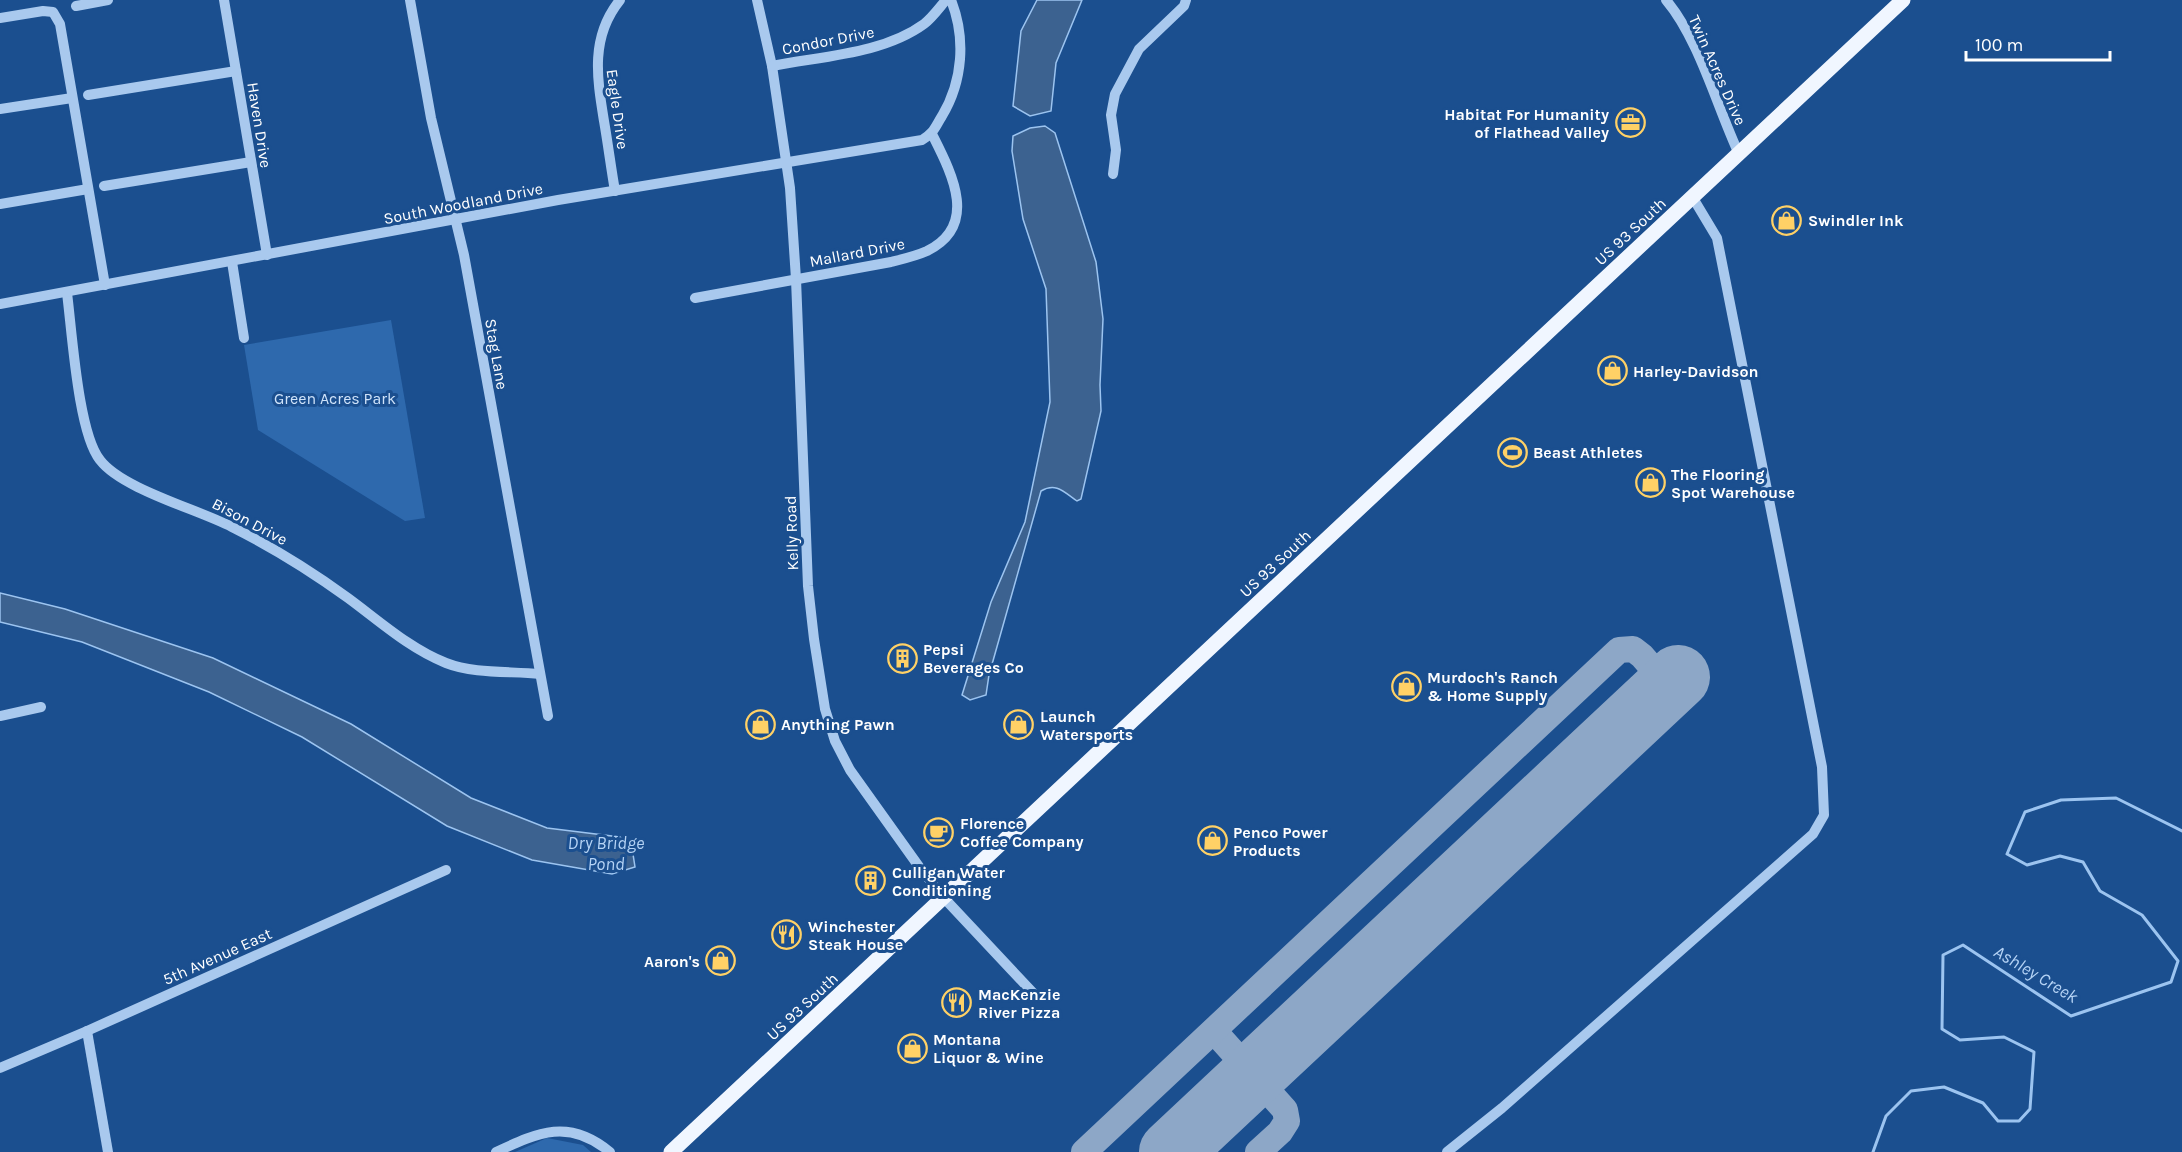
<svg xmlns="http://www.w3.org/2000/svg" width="2182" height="1152" font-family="Karla,sans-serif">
<rect width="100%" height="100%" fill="#1b4f8f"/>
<g fill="#2e69ad">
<path d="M 391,320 L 425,518 L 405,521 L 258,430 L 244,345 Z"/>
<path d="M 547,1138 L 583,1145 L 591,1152 L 515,1152 Z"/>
</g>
<g fill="#3c6290" stroke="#9cc4f0" stroke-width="1.5">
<path d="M 1037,0 L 1082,0 L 1056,63 L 1051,111 L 1030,116 L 1013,106 L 1021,31 Z"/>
<path d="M 1045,126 L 1055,133 L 1096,262 L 1103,319 L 1100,385 L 1101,411 L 1081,499 L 1077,501 C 1064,492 1056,482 1041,491 L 989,675 L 986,695 L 970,700 L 962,695 L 991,602 L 1025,522 L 1050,402 L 1046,289 L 1023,219 L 1012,151 L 1013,136 L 1030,128 Z"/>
<path d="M 0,593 L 65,609 L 213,658 L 351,724 L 471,798 L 547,828 L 620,837 L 632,848 L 635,867 L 612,874 L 532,860 L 447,826 L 302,737 L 209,692 L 82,642 L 0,622 Z"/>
</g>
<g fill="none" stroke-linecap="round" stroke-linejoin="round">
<path stroke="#9cc4f0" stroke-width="3" d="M 1873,1152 L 1886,1116 L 1911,1091 L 1944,1087 L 1983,1103 L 1998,1121 L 2019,1121 L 2030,1109 L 2034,1052 L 2004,1037 L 1960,1040 L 1942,1029 L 1943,955 L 1963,945 L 2071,1016 L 2171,982 L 2178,961 L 2142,915 L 2100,891 L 2083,862 L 2060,856 L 2027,865 L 2007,854 L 2025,812 L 2061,800 L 2116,798 L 2182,831"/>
<g stroke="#8da7c7" stroke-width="26">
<path d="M 1214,1031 L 1285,1110 L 1287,1121 L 1280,1132 L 1258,1152"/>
<path d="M 1084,1152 L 1619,650 L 1633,649 L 1642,656 L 1668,686"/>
</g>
<path stroke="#8da7c7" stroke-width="64" d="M 1171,1152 L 1678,677"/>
<g stroke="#a9c9ee" stroke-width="10">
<path d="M 224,0 L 267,255"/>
<path d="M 410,0 L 431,118 L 464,255 L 548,716"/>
<path d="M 757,0 L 772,66 L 790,188 L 796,279 L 808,586 L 814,639 L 825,709 L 835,741 L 850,770 L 920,868 L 944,898 L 1035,995"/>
<path d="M 1666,0 C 1699,39 1717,107 1739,154"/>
<path d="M 76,6 L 108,0"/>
<path d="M 0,18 L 43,11 L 53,12 L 60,24 L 105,285"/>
<path d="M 772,66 C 822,56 883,54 924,24 C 932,18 939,8 946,0"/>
<path d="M 88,95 L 236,71"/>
<path d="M 0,109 L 72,98"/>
<path d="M 1113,174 L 1116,150 L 1111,115 L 1115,94 L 1139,49 L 1184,6 L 1186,0"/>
<path d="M 104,186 L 251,162"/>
<path d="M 615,191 C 611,168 608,144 604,121 C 597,78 590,37 620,0"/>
<path d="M 0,204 L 88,189"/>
<path d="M 232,262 L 244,338"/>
<path d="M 67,293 C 72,331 78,433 100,460 C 122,489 197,509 232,527 C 272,547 311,571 348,598 C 378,620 410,649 446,663 C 474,674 509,671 540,674"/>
<path d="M 695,298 L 891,262 C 903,259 916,256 927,251 C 980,225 951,172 932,134"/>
<path d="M 0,304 L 558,200 L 922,140 C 934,133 935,127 942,116 C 963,81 966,38 951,0"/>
<path d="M 0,716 L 41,707"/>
<path d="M 87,1031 L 108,1152"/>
<path d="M 0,1068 L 87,1031 L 446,870"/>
<path d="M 496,1152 C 539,1132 569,1118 610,1152"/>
<path d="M 1447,1152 L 1502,1108 L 1813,834 L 1824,815 L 1822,767 L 1717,238 L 1693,198"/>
</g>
<path stroke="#f0f6ff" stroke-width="15" d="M 671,1152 L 1903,0"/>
</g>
<defs>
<symbol id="office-ring" viewBox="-11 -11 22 22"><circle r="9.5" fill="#1b4f8f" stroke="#ffd166" stroke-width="1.5"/><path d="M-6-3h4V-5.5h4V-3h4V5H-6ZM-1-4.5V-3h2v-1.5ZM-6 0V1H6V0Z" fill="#ffd166"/></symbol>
<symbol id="shop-ring" viewBox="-11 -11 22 22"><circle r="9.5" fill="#1b4f8f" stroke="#ffd166" stroke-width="1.5"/><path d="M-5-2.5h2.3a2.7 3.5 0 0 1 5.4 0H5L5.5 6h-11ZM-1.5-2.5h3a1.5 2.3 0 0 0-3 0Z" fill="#ffd166"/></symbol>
<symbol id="stadium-ring" viewBox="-11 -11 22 22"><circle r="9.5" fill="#1b4f8f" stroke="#ffd166" stroke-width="1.5"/><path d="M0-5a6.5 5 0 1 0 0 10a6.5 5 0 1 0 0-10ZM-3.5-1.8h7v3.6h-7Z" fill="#ffd166"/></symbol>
<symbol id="building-ring" viewBox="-11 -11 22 22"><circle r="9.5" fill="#1b4f8f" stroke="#ffd166" stroke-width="1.5"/><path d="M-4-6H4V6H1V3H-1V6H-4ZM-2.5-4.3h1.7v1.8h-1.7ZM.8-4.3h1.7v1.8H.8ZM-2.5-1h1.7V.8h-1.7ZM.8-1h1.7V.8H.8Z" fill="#ffd166"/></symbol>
<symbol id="cafe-ring" viewBox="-11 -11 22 22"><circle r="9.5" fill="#1b4f8f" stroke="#ffd166" stroke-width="1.5"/><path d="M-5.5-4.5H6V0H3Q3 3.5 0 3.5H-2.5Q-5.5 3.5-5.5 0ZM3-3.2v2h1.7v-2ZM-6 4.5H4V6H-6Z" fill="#ffd166"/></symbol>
<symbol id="restaurant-ring" viewBox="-11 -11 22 22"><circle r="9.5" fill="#1b4f8f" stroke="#ffd166" stroke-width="1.5"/><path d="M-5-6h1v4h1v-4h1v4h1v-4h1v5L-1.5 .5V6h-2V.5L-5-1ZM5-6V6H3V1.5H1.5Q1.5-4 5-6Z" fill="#ffd166"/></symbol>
</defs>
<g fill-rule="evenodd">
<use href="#office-ring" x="1614" y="106" width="33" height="33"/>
<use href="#shop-ring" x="1770" y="204" width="33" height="33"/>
<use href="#shop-ring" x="1596" y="354" width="33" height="33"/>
<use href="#stadium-ring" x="1496" y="436" width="33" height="33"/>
<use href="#shop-ring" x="1634" y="466" width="33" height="33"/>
<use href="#building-ring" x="886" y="642" width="33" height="33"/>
<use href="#shop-ring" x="1390" y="670" width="33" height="33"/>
<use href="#shop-ring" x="744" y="708" width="33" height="33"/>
<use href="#shop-ring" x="1002" y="708" width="33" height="33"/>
<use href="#cafe-ring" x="922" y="816" width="33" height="33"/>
<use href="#shop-ring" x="1196" y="824" width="33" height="33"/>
<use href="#building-ring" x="854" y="864" width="33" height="33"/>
<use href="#restaurant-ring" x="770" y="918" width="33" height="33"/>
<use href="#shop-ring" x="704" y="944" width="33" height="33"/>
<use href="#restaurant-ring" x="940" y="986" width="33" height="33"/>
<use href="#shop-ring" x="896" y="1032" width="33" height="33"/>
</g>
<g text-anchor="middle" stroke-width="6" stroke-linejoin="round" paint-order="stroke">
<g font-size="16" fill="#fff" stroke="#1b4f8f">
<text transform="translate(828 40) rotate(-11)" y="6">Condor Drive</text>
<text transform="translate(1718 70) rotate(66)" y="6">Twin Acres Drive</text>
<text transform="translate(618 109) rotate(82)" y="6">Eagle Drive</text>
<text transform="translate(260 125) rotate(81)" y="6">Haven Drive</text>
<text transform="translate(463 203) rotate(-11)" y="6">South Woodland Drive</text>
<text transform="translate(1630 231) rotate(-43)" y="6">US 93 South</text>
<text transform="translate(857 252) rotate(-11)" y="6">Mallard Drive</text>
<text transform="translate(497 354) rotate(80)" y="6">Stag Lane</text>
<text transform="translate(250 521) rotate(28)" y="6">Bison Drive</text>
<text transform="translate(791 533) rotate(-92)" y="6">Kelly Road</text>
<text transform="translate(1275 563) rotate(-43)" y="6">US 93 South</text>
<text transform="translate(217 956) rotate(-24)" y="6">5th Avenue East</text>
<text transform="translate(802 1006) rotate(-43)" y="6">US 93 South</text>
</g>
<g font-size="16" font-weight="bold" fill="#fff" stroke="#1b4f8f" text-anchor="start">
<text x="1609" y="120" text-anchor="end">Habitat For Humanity<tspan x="1609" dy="18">of Flathead Valley</tspan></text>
<text x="1808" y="226">Swindler Ink</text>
<text x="1633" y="377">Harley-Davidson</text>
<text x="1533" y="458">Beast Athletes</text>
<text x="1671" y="480">The Flooring<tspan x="1671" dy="18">Spot Warehouse</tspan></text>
<text x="923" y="655">Pepsi<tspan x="923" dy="18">Beverages Co</tspan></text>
<text x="1427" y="683">Murdoch's Ranch<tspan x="1427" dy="18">&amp; Home Supply</tspan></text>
<text x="1040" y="722">Launch<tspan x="1040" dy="18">Watersports</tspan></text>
<text x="781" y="730">Anything Pawn</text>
<text x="960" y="829">Florence<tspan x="960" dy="18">Coffee Company</tspan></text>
<text x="1233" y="838">Penco Power<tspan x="1233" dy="18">Products</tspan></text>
<text x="892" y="878">Culligan Water<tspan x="892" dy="18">Conditioning</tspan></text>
<text x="808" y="932">Winchester<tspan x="808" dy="18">Steak House</tspan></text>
<text x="700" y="967" text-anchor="end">Aaron's</text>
<text x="978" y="1000">MacKenzie<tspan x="978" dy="18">River Pizza</tspan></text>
<text x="933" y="1045">Montana<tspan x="933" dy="18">Liquor &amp; Wine</tspan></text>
</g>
<g font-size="16" fill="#cfe3fa" stroke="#1b4f8f">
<text x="335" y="404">Green Acres Park</text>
</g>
<g font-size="18" font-style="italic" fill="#b5d3f5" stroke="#1b4f8f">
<text x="606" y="849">Dry Bridge<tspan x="606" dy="21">Pond</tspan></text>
<text transform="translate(2036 974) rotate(31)" y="6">Ashley Creek</text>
</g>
</g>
<path d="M1966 51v9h144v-9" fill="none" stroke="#ffffff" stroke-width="3"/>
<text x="1975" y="51" font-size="18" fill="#ffffff" stroke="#1b4f8f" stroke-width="4.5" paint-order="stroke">100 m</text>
</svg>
